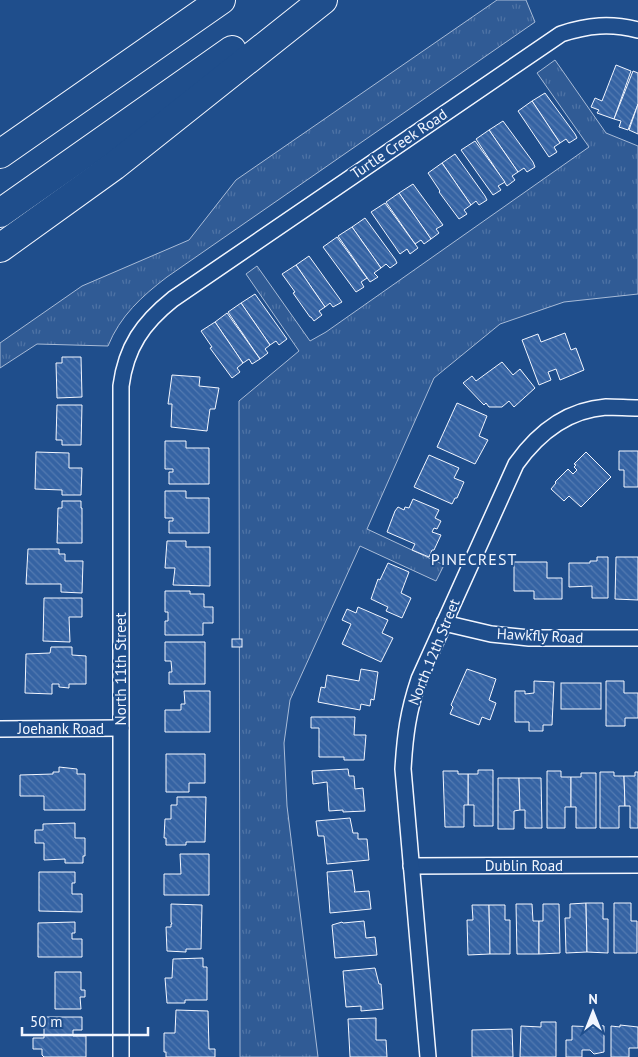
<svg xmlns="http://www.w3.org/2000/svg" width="638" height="1057" font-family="'PT Sans',sans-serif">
<defs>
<pattern id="grass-tufts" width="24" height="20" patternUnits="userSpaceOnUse" patternTransform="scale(1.25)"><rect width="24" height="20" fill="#305b95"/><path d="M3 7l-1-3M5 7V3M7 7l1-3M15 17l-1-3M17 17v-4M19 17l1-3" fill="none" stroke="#4e73a5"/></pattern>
<pattern id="building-back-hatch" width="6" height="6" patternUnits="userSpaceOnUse" patternTransform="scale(1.25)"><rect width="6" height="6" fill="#3563a3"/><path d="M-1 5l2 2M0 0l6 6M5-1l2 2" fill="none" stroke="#537ab1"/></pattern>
</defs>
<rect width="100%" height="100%" fill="#1f4e8c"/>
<g fill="url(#grass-tufts)" stroke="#a8bbd7">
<path d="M 497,0 L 526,0 L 535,22 L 167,277 C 142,296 120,316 108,346 L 37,344 L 0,368 L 0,343 L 82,286 L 189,240 L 236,180 Z"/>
<path d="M 555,60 L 606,133 L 638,146 L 638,294 L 564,302 L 500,324 L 434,378 L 367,529 L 444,565 L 436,581 L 360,546 L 290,700 L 284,743 L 287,806 L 318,1057 L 240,1057 L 239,401 L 299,351 L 246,274 L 257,266 L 310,341 L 326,332 L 589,147 L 537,73 Z"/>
</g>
<g fill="url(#building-back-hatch)" stroke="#f2f6ff">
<path d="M 616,65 L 631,71 L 614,119 L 597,113 L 599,110 L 591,107 L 595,98 L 602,101 Z"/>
<path d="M 633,71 L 638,73 L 638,104 L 628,130 L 619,127 L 621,121 L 614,119 Z"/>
<path d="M 545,93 L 575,134 L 577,138 L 569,143 L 566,139 L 560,143 L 532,101 Z"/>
<path d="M 532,101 L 560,143 L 554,147 L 557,152 L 549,157 L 518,111 Z"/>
<path d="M 638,104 L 638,134 L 629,130 Z"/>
<path d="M 503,121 L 533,162 L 535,167 L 527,172 L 524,168 L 518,172 L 489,130 Z"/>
<path d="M 489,130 L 518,172 L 512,176 L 515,180 L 507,186 L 476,139 Z"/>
<path d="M 475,141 L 505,182 L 498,186 L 501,190 L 493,195 L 461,150 Z"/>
<path d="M 455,154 L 485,196 L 487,200 L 479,205 L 476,201 L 471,205 L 442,163 Z"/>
<path d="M 442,163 L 471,205 L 464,210 L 467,214 L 459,219 L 439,192 L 440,191 L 428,173 Z"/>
<path d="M 413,184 L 443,225 L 436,229 L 439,233 L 431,239 L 399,193 Z"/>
<path d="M 399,193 L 431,239 L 424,244 L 421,240 L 415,244 L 386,202 Z"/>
<path d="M 385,203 L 418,248 L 410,254 L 407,249 L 400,254 L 371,212 Z"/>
<path d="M 365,218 L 395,259 L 397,263 L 390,268 L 386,264 L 381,268 L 352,227 Z"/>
<path d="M 352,227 L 381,268 L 374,273 L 378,277 L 370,282 L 338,236 Z"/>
<path d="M 337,237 L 367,278 L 361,282 L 364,287 L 356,292 L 323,247 Z"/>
<path d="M 309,256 L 342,302 L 333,307 L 330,303 L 325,307 L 296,265 Z"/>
<path d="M 296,265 L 325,307 L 319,311 L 322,315 L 314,321 L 311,317 L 310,317 L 293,293 L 295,292 L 282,274 Z"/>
<path d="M 255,294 L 287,339 L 279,345 L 276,341 L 270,345 L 241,303 Z"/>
<path d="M 241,303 L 270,345 L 265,349 L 268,353 L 260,359 L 228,312 Z"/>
<path d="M 227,313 L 260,359 L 252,364 L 249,359 L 243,363 L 215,322 Z"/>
<path d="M 215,322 L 243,363 L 237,368 L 240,372 L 232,378 L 210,348 L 212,347 L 201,331 Z"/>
<path d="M 565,333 L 571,350 L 576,348 L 584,370 L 560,380 L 556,369 L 548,372 L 551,380 L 539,385 L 522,340 L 538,334 L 541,342 Z"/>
<path d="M 62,357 L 81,357 L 82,397 L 57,398 L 56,363 L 62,363 Z"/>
<path d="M 502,362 L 513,375 L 520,369 L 535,388 L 514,407 L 509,401 L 502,407 L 489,407 L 486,403 L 484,405 L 463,383 L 472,376 L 476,381 Z"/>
<path d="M 172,375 L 200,377 L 199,386 L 219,388 L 215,409 L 210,409 L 207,431 L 171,427 L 172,404 L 168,404 Z"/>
<path d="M 457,403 L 487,416 L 479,436 L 488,440 L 475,464 L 437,447 Z"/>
<path d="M 57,405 L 82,405 L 81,445 L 62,445 L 62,440 L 56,440 Z"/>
<path d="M 165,441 L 186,441 L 186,448 L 209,448 L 209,484 L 169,484 L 169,472 L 173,472 L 173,469 L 165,469 Z"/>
<path d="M 619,451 L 638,451 L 638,487 L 624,487 L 624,470 L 619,470 Z"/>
<path d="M 36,452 L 69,453 L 69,468 L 82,468 L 81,495 L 62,495 L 62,490 L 35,489 Z"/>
<path d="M 586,452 L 611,477 L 581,507 L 569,496 L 564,501 L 551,489 L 556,483 L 555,482 L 568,469 L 573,474 L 577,470 L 574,467 L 576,465 L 574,464 Z"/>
<path d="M 429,455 L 459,468 L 454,478 L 464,482 L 457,498 L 455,498 L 452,504 L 414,487 Z"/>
<path d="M 165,491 L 186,491 L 186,498 L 209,498 L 209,533 L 169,533 L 169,521 L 173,521 L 173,518 L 165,518 Z"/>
<path d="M 413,499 L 439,510 L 435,518 L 441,521 L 437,529 L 434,528 L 432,532 L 441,535 L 434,550 L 432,550 L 429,557 L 412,550 L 415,544 L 387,532 L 395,511 L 398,507 L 404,510 L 405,507 L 409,508 Z"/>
<path d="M 62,501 L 81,501 L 81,508 L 82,508 L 82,543 L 57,543 L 58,508 L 62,508 Z"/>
<path d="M 167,541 L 186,541 L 186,547 L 210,547 L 210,586 L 173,585 L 175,568 L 165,568 Z"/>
<path d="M 28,549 L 59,549 L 59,554 L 65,554 L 65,561 L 83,561 L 82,593 L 61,592 L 61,584 L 26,584 Z"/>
<path d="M 597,557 L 608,557 L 608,598 L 592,598 L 592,586 L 569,587 L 569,563 L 590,563 L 590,561 L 597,561 Z"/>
<path d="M 616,557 L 638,557 L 638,600 L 615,599 Z"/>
<path d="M 514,562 L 547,562 L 547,578 L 562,578 L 562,599 L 534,599 L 534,591 L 514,591 Z"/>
<path d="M 388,563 L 409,572 L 401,593 L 411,598 L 402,618 L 386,611 L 388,607 L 371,599 L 378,579 L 380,580 Z"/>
<path d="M 165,591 L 190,591 L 190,594 L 204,594 L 204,607 L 213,607 L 213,623 L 203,623 L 203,635 L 165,635 L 165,621 L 168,621 L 168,612 L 165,612 Z"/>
<path d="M 44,598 L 82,598 L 82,617 L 69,617 L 70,642 L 43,641 Z"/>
<path d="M 358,607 L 388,620 L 382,633 L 393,638 L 381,662 L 342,644 L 351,624 L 342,620 L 347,609 L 356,613 Z"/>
<rect x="232" y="639" width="10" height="8"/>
<path d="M 165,642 L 205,642 L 205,684 L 169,684 L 169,672 L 172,672 L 171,661 L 165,661 Z"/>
<path d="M 51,647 L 72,647 L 72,655 L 86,656 L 86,684 L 69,684 L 69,688 L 59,687 L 59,684 L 52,684 L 52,694 L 25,693 L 26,654 L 50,653 Z"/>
<path d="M 361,669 L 378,672 L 374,700 L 371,699 L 370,706 L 361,704 L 360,710 L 318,702 L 321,687 L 325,688 L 327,675 L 359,681 Z"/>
<path d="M 467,669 L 496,679 L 489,700 L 496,703 L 490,720 L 482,717 L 479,725 L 450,714 L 453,707 L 451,705 Z"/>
<path d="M 534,681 L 554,682 L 552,725 L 543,725 L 543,731 L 529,731 L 529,722 L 515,722 L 515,691 L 525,691 L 525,694 L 534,693 Z"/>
<path d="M 606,681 L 624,681 L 624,693 L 638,693 L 638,718 L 625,718 L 625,726 L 606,726 Z"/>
<rect x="561" y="683" width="40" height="26"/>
<path d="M 184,691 L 210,691 L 210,732 L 165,732 L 165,710 L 181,710 L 181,704 L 185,704 Z"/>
<path d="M 311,717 L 355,717 L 354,735 L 366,735 L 364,760 L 344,760 L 344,757 L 319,757 L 319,728 L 311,728 Z"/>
<path d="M 166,754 L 205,754 L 205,783 L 189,783 L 189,792 L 166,792 Z"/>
<path d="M 59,767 L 77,769 L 77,774 L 85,774 L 85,810 L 44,810 L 44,796 L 20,796 L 20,775 L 53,774 L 53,772 L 59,772 Z"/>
<path d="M 348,769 L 349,776 L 354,776 L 355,789 L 363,788 L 365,811 L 343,812 L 343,810 L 329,811 L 327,782 L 313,784 L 312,771 Z"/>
<path d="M 478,770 L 493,770 L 493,826 L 474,826 L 474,805 L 468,805 L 468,774 L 478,774 Z"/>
<path d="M 443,771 L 458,771 L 458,774 L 468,774 L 468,805 L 464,805 L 464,827 L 445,827 Z"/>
<path d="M 547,771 L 561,771 L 561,777 L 571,777 L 571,807 L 565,807 L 565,828 L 547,828 Z"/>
<path d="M 600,772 L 614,772 L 614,776 L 624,776 L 625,806 L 619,806 L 619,828 L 600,828 Z"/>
<path d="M 635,772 L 638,772 L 638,828 L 630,828 L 630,806 L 625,806 L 624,776 L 635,776 Z"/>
<path d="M 581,773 L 596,773 L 596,828 L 576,828 L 576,807 L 571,807 L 571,777 L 581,777 Z"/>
<path d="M 498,778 L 519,778 L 520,810 L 514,811 L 514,829 L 498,829 Z"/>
<path d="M 519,778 L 541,778 L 542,828 L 525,828 L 525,810 L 520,810 Z"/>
<path d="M 177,797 L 206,797 L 205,842 L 186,842 L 186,845 L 166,845 L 166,838 L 164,838 L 165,819 L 171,819 L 171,805 L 177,805 Z"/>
<path d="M 350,818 L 353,833 L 358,833 L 358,839 L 367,839 L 369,860 L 327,864 L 324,836 L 318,836 L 316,821 Z"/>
<path d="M 75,823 L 75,838 L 85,838 L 85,856 L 83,856 L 83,863 L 65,863 L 65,859 L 44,860 L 44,843 L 35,843 L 35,830 L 43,830 L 43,824 Z"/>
<path d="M 180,854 L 209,854 L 209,895 L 164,895 L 164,874 L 181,874 Z"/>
<path d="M 352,870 L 355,891 L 354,892 L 369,891 L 371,909 L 330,913 L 327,872 Z"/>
<path d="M 39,872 L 75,872 L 75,883 L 72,883 L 72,894 L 82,894 L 82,912 L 39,911 Z"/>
<path d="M 586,903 L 587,952 L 566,953 L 565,918 L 570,918 L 570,904 Z"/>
<path d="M 586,903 L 603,903 L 603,919 L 608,919 L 608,953 L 587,952 Z"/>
<path d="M 614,903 L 631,903 L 631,921 L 637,921 L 637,953 L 614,953 Z"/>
<path d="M 171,904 L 202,905 L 201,949 L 186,949 L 186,952 L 167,951 L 166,927 L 171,927 L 171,924 L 172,924 L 171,922 Z"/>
<path d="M 516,904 L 532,904 L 533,921 L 539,921 L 539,954 L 517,954 Z"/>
<path d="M 543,904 L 559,904 L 560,953 L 539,954 L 539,921 L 543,921 Z"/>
<path d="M 472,905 L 489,905 L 490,954 L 468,955 L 467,920 L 473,920 Z"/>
<path d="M 489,905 L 505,905 L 505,920 L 510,920 L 510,954 L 490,954 Z"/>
<path d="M 364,921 L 366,938 L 375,937 L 377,955 L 335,958 L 332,925 L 342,922 L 343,923 Z"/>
<path d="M 75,922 L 75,933 L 72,933 L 72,939 L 82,939 L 82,957 L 38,957 L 38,923 Z"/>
<path d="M 203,958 L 203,967 L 207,967 L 207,1000 L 185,1000 L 185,1003 L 167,1003 L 165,978 L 172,978 L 173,959 Z"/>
<path d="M 375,968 L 379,984 L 381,984 L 383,1009 L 361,1011 L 361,1006 L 346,1007 L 343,971 Z"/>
<path d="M 55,972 L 81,972 L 81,990 L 85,990 L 85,997 L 80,997 L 81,1009 L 55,1009 Z"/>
<path d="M 176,1010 L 208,1011 L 209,1049 L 215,1049 L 215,1057 L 166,1057 L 166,1052 L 164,1052 L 164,1033 L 175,1033 Z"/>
<path d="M 44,1017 L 82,1017 L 82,1030 L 73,1030 L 73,1036 L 86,1036 L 86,1057 L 44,1057 L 42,1055 L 42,1049 L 33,1049 L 33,1038 L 44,1038 Z"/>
<path d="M 376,1018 L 376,1040 L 386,1040 L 387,1057 L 350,1057 L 348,1019 Z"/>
<path d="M 541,1022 L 556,1022 L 556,1057 L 520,1057 L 521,1026 L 541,1027 Z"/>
<path d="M 597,1025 L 604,1026 L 604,1052 L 594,1054 L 590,1050 L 582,1050 L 582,1057 L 566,1057 L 566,1040 L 572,1040 L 572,1026 L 597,1027 Z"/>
<path d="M 620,1025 L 638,1027 L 638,1048 L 629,1048 L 629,1057 L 611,1057 L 611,1026 L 620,1027 Z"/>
<path d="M 512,1029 L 513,1057 L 472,1057 L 472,1030 Z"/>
</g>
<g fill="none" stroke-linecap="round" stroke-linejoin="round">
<defs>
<g id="street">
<path d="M 444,623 L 491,634 L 529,638 L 638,638"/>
<path d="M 0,729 L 121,728"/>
<path d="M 411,866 L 638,865"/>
<path d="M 121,1057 L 121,386 C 126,347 143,323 173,299 L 561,34 C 588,25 611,23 638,30"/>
<path d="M 428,1057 L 403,769 C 405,735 408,712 419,679 L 516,464 C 538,433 567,410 606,407 C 617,407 628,408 638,408"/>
</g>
<g id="highway">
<path d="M 0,154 L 221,0"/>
<path d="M 0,213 L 232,50"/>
<path d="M 0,248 L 114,166 L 323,0"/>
</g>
</defs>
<use href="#street" stroke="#f2f6ff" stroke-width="18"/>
<use href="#highway" stroke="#f2f6ff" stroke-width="30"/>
<use href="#street" stroke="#1f4e8c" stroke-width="15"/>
<use href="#highway" stroke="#1f4e8c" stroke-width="28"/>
</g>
<g text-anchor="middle" stroke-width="4" stroke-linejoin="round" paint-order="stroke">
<g font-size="15" fill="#f2f6ff" stroke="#1f4e8c">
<text transform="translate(399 144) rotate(-34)" y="5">Turtle Creek Road</text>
<text transform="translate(540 636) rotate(3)" y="5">Hawkfly Road</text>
<text transform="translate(434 652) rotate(-68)" y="5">North 12th Street</text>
<text transform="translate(121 669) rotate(-90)" y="5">North 11th Street</text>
<text x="61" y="734">Joehank Road</text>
<text x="524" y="871">Dublin Road</text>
</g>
<g font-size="16" letter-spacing="1" fill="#f2f6ff" stroke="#1f4e8c">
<text x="474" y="565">PINECREST</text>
</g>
</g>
<g transform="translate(593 1012)" stroke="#1f4e8c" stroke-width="4" paint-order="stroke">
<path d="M0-4L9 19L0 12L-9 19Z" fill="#f2f6ff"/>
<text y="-8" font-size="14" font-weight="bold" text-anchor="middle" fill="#f2f6ff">N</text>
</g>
<path d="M22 1027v8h126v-8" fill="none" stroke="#f2f6ff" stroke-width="2.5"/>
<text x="30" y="1027" font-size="15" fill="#f2f6ff" stroke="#1f4e8c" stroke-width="4" paint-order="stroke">50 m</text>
</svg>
